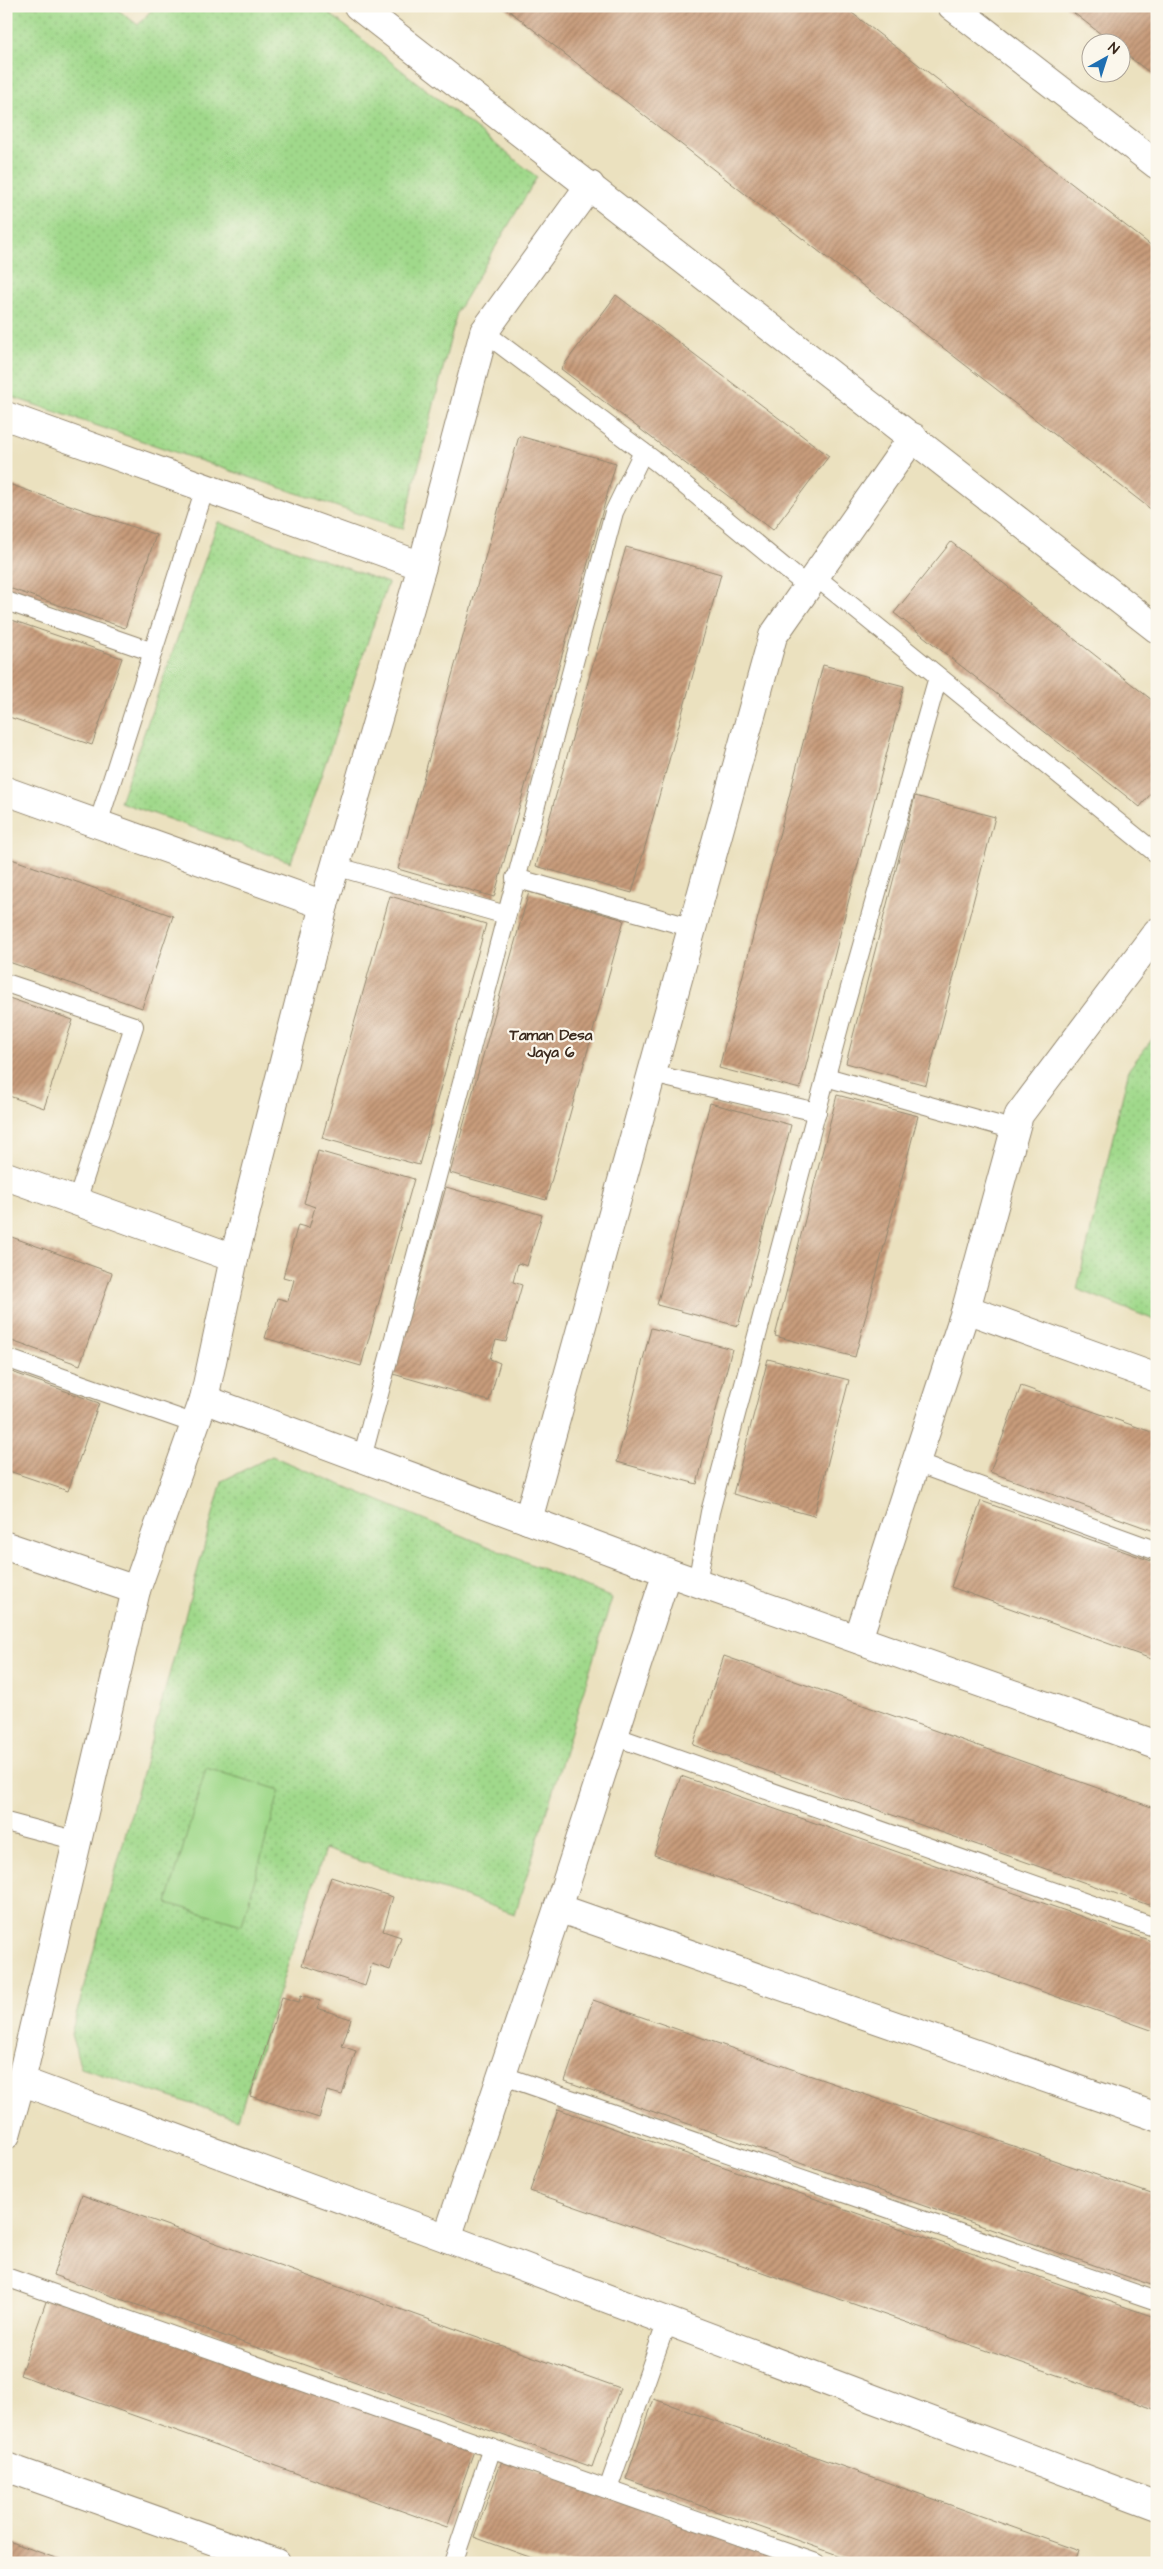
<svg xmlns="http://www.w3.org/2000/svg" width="1163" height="2569" font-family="'Architects Daughter',sans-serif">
<defs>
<pattern id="grass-dots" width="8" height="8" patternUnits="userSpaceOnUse" patternTransform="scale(1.25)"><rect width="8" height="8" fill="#a0d98b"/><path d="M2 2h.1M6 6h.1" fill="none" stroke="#8bba78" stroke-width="1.8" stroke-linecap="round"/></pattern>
<pattern id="building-hatch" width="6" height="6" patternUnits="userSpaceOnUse" patternTransform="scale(1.25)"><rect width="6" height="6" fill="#c89c7b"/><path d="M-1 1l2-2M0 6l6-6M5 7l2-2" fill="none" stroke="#a47f64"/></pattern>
</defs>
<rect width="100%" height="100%" fill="#fbf7ec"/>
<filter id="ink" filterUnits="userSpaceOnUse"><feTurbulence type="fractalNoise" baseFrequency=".02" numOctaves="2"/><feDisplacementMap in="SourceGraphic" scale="10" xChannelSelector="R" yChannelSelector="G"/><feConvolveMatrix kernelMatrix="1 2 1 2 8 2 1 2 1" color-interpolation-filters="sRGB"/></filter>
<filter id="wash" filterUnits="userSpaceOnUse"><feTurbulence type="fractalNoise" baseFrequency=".0096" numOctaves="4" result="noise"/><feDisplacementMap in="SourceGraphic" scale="20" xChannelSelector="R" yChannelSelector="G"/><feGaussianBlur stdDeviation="1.12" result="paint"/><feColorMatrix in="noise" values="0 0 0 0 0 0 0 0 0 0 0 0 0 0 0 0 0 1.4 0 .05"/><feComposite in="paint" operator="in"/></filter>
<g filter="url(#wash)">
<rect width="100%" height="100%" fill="#ebe1bf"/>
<g fill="url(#grass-dots)" stroke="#6e8254">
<path d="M 6,6 L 113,6 L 138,25 L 155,6 L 320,6 L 537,177 L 457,312 L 403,529 L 6,395 Z"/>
<path d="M 218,522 L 388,583 L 291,862 L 120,802 Z"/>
<path d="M 1157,1033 L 1157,1321 L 1077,1289 L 1129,1069 Z"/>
<path d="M 272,1456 L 612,1598 L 515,1914 L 325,1849 L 238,2119 L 81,2068 L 71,2034 L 222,1481 Z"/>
</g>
<path fill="#a0d98b" stroke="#6e8254" d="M 206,1768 L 280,1790 L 242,1925 L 167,1903 Z"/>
<g id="blocks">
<g fill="url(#building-hatch)">
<path d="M 503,6 L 843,6 L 1157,250 L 1157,514 Z"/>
<path d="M 1065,6 L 1157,6 L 1157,78 L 1120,50 L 1120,42 L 1111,42 Z"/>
<path d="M 616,295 L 829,456 L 773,530 L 561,369 Z"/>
<path d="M 519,436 L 616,463 L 494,897 L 398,869 Z"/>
<path d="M 6,483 L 156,535 L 125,628 L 6,587 Z"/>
<path d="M 951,542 L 1157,704 L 1157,786 L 1140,807 L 894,613 Z"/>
<path d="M 626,547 L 721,574 L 632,893 L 536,866 Z"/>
<path d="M 6,618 L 122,658 L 92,745 L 6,716 Z"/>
<path d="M 823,665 L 904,686 L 800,1089 L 719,1068 Z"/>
<path d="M 915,796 L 995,817 L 926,1085 L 846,1063 Z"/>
<path d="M 6,857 L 173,916 L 142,1008 L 6,961 Z"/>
<path d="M 529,892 L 624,920 L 546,1200 L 450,1173 Z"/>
<path d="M 390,896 L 486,924 L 419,1165 L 322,1138 Z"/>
<path d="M 6,997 L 73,1020 L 44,1108 L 6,1095 Z"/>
<path d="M 837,1095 L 918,1116 L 855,1357 L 775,1336 Z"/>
<path d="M 710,1103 L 791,1125 L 738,1326 L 657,1305 Z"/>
<path d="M 318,1151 L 414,1179 L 361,1366 L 265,1338 L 277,1298 L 288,1301 L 294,1280 L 283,1277 L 298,1225 L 309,1228 L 315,1207 L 304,1203 Z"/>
<path d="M 446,1187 L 542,1215 L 527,1266 L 518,1263 L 513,1282 L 522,1285 L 506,1342 L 496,1340 L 490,1359 L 500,1363 L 489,1401 L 393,1374 Z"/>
<path d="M 6,1235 L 112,1273 L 80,1365 L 6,1339 Z"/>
<path d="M 651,1328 L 732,1349 L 697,1484 L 617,1462 Z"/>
<path d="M 768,1359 L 849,1380 L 814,1516 L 733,1494 Z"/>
<path d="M 6,1370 L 99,1403 L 68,1491 L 6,1470 Z"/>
<path d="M 1021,1386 L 1157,1434 L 1157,1532 L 990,1472 Z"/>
<path d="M 981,1501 L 1157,1563 L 1157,1661 L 951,1587 Z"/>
<path d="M 724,1656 L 1157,1809 L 1157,1908 L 693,1745 Z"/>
<path d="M 681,1776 L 1157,1943 L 1157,2032 L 654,1855 Z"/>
<path d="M 331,1877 L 393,1897 L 383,1931 L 401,1937 L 390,1970 L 372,1964 L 365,1986 L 302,1965 Z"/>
<path d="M 301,1995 L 320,2001 L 317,2008 L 351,2019 L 342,2046 L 356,2051 L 342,2095 L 327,2091 L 319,2118 L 250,2096 L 282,1997 L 299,2002 Z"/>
<path d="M 593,2000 L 1157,2196 L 1157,2287 L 565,2081 Z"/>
<path d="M 558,2109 L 1157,2318 L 1157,2410 L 530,2191 Z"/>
<path d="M 82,2195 L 620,2388 L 592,2467 L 53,2275 Z"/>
<path d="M 48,2296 L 475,2448 L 447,2527 L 20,2375 Z"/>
<path d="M 654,2399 L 1079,2551 L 1075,2563 L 860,2563 L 626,2479 Z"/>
<path d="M 503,2458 L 796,2563 L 546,2563 L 474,2537 Z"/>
<path d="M 6,2540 L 69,2563 L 6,2563 Z"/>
</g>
</g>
</g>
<g filter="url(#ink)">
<use href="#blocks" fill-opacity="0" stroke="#93866e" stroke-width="1"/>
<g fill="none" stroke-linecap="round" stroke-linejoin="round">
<defs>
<g id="service">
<path d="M 484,332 L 659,464 L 808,587"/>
<path d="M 816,577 L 1157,854"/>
<path d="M 6,601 L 153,652"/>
<path d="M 98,824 L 205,488"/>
<path d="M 335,866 L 506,915"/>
<path d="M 515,878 L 693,928"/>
<path d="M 6,983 L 134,1026 L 77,1201"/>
<path d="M 652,1074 L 817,1112"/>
<path d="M 826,1077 L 1015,1130"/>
<path d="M 6,1358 L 195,1424"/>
<path d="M 362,1458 L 614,512 L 643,452"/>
<path d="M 916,1463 L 1157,1551"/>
<path d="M 697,1583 L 710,1512 L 842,1016 L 938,677"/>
<path d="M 614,1736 L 1157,1928"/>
<path d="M 6,1822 L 78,1841"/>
<path d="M 501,2075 L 1157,2301"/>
<path d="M 6,2277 L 816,2563"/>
<path d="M 608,2489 L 667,2321"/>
<path d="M 453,2563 L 492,2448"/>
</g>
<g id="minor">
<path d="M 358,6 L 1157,629"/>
<path d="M 952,6 L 1157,165"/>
<path d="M 6,416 L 422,566"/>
<path d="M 6,791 L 324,905"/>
<path d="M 6,1176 L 234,1258"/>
<path d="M 966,1309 L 1157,1378"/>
<path d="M 204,1399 L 667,1572 L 1157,1745"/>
<path d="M 528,1520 L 773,636 L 913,437"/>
<path d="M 6,1546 L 136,1590"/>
<path d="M 858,1639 L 966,1309 L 1019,1115 L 1157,932"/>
<path d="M 558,1908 L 1157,2117"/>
<path d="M 21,2081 L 447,2238 L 1157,2506"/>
<path d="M 6,2135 L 21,2081 L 136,1590 L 204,1399 L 234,1258 L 324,905 L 422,566 L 484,332 L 590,185"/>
<path d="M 447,2238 L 558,1908 L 667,1572"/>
<path d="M 6,2467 L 276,2563"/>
</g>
</defs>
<use href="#service" stroke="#93866e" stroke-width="20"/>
<use href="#minor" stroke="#93866e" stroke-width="30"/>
<use href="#service" stroke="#fff" stroke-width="18"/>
<use href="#minor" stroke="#fff" stroke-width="28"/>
</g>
</g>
<g text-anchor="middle" stroke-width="4.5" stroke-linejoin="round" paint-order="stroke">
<g font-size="15" font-weight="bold" fill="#3b2a1e" stroke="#fbf7ec">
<text x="551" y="1040">Taman Desa<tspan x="551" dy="17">Jaya 6</tspan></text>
</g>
</g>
<rect width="1163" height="2569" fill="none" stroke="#fbf7ec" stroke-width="25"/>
<g transform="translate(1106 58) rotate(39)"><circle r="24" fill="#fbf7ec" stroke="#aea59a"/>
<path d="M0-4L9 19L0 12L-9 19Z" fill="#1f6fb2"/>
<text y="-8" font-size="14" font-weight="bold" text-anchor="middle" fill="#3b2a1e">N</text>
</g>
</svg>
